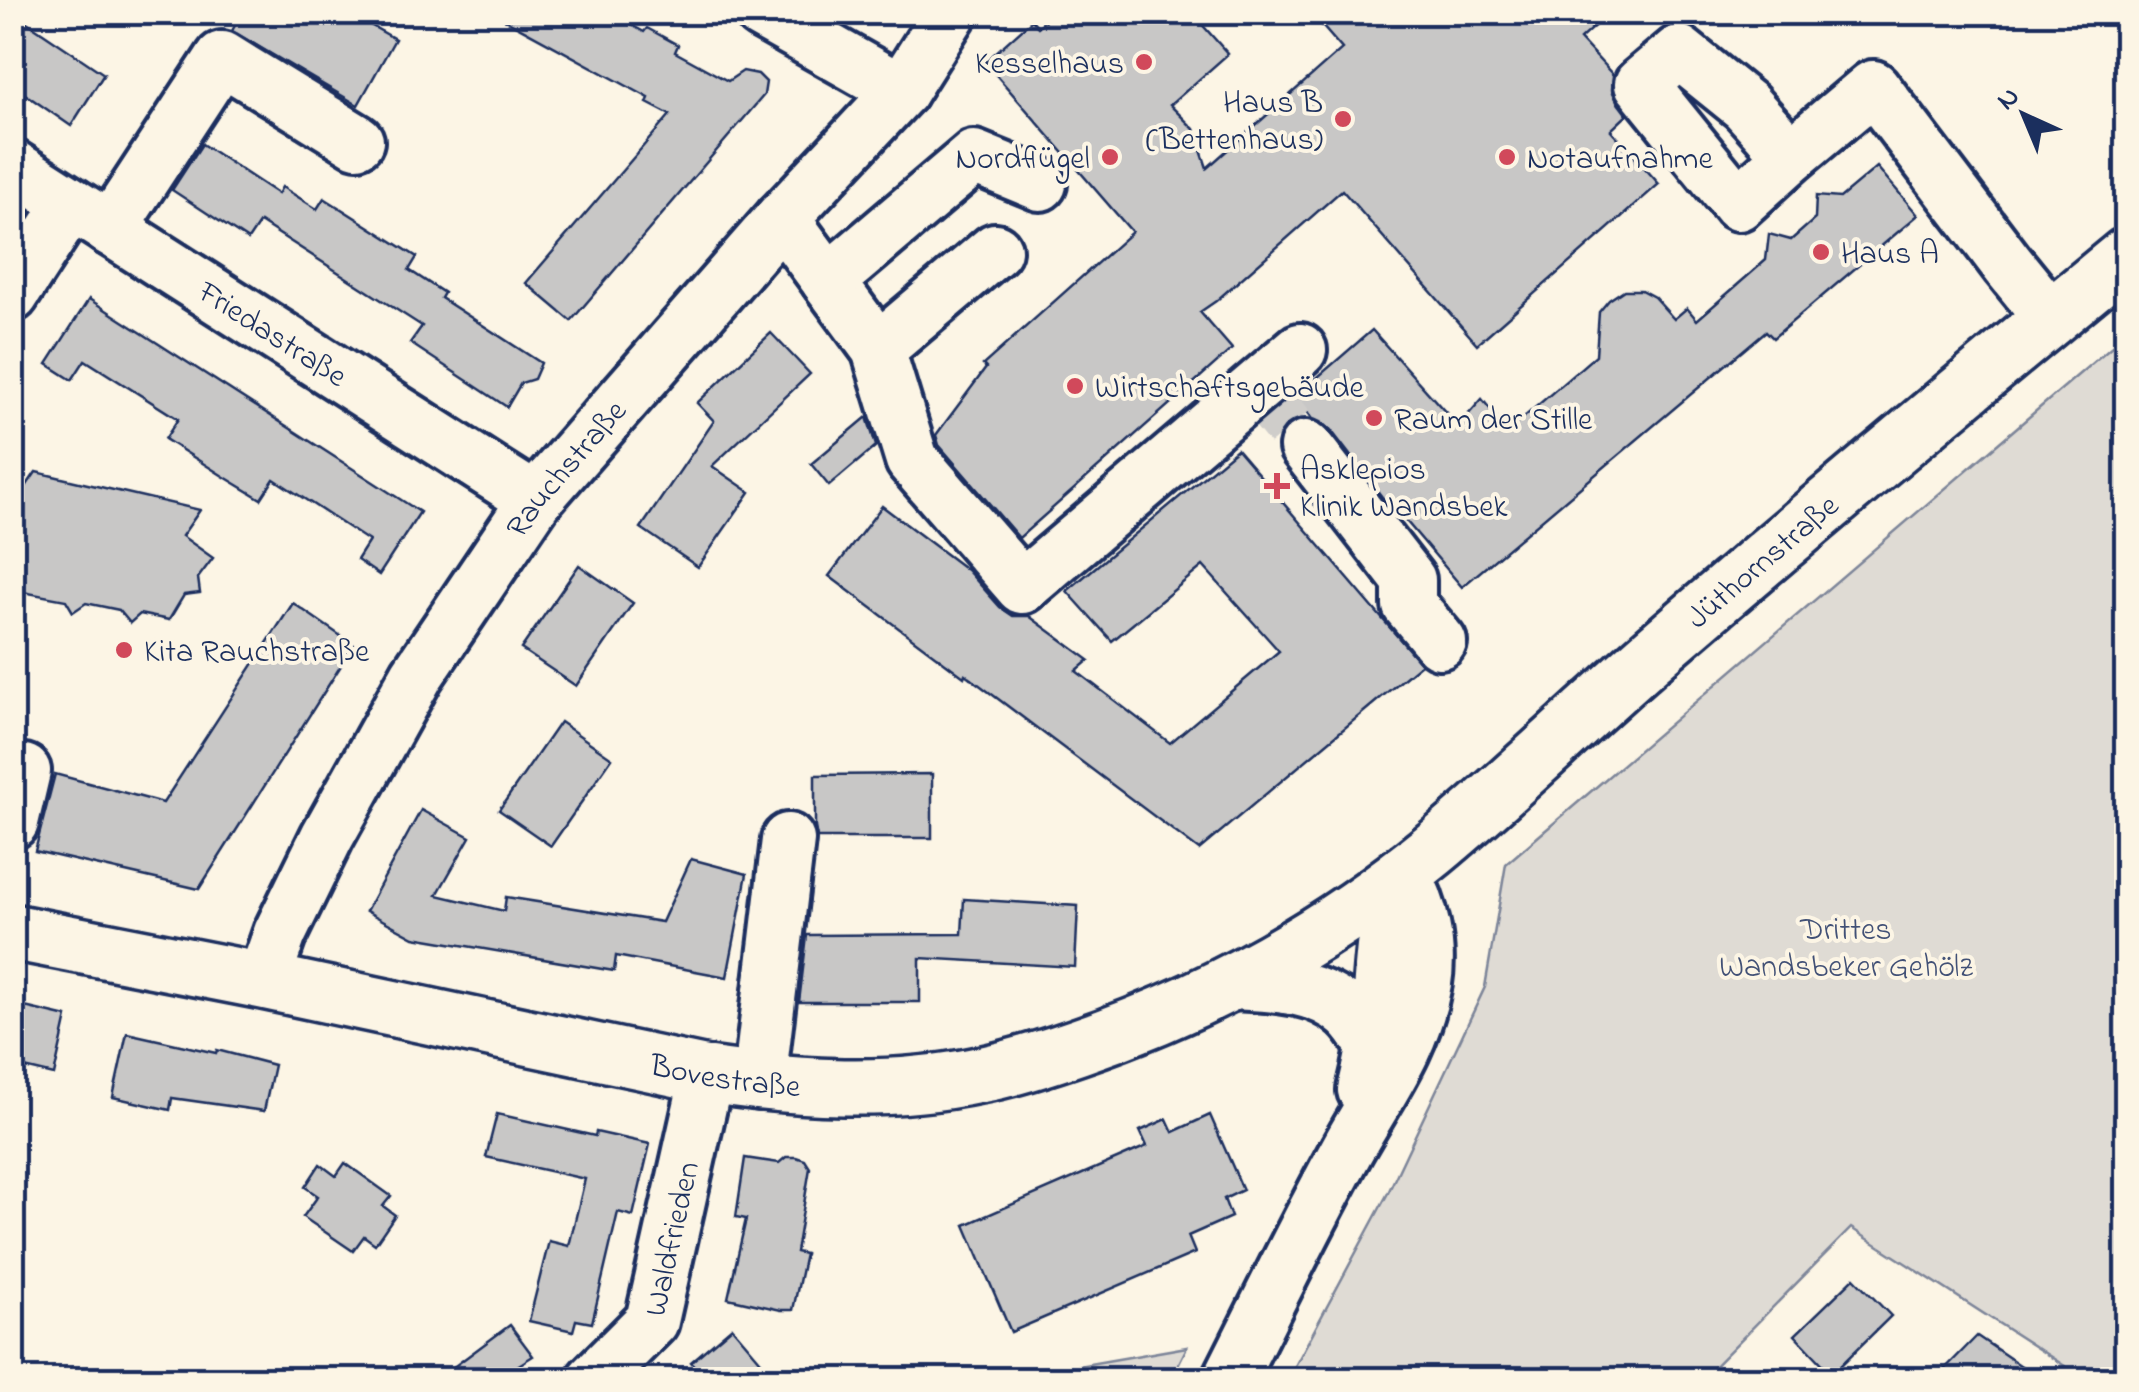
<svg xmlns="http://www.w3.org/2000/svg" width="2139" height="1392" font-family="'Indie Flower',sans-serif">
<rect width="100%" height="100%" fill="#fcf5e5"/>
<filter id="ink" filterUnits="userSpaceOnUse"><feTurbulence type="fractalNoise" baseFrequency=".01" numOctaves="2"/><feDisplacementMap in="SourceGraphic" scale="20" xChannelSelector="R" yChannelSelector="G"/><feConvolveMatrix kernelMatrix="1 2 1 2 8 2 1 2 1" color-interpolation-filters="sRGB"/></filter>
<g filter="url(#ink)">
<g fill="#dfdbd4" stroke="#7d8599" stroke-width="2.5">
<path d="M 2126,334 L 2126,1376 L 2123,1379 L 2085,1379 L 1851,1228 L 1702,1379 L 1288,1379 L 1388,1193 L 1485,987 L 1506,864 Z"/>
<path d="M 1187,1347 L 1171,1379 L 1003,1379 Z"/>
</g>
<g fill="#c8c7c6" stroke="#1b2f5e" stroke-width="2.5">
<path d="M 12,12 L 104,74 L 71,126 L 12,85 Z"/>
<path d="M 242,12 L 347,12 L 395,39 L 358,105 L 232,31 Z"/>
<path d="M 491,12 L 608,12 L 644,32 L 647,28 L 678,45 L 675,52 L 728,81 L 743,71 L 758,74 L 766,82 L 764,95 L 571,321 L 526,283 L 670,115 L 647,103 L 649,98 Z"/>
<path d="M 1054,12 L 1191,12 L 1228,54 L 1170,105 L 1194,129 L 1207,168 L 1342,49 L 1310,12 L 1610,12 L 1580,39 L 1613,75 L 1612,90 L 1618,103 L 1627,115 L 1611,130 L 1659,184 L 1477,344 L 1342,190 L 1216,301 L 1200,312 L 1232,349 L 1019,538 L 939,445 L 936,435 L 986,368 L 983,365 L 1132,232 L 985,62 L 1032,20 L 1038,27 Z"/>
<path d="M 202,144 L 278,194 L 282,187 L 317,209 L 324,198 L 417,257 L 409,270 L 444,293 L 441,298 L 541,363 L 534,379 L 521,383 L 507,407 L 410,343 L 422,326 L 260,222 L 248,240 L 172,190 Z"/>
<path d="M 1877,167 L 1918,215 L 1773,338 L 1766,331 L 1462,587 L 1395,508 L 1392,510 L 1330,429 L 1313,419 L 1297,399 L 1304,389 L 1372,330 L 1458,426 L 1482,399 L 1508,431 L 1596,355 L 1599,312 L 1609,300 L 1624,290 L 1641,290 L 1654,297 L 1674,319 L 1687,308 L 1697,320 L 1766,260 L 1769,234 L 1791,240 L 1815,219 L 1816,196 L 1840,198 Z"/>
<path d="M 89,299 L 420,512 L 379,575 L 357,560 L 369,541 L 274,479 L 261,499 L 223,476 L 165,439 L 178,419 L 85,360 L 72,380 L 47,364 Z"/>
<path d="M 771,333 L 810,374 L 712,466 L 750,492 L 698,567 L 641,528 L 714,421 L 697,403 Z"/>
<path d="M 867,417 L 876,446 L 829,486 L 811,464 Z"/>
<path d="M 1237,449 L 1421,664 L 1199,850 L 965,674 L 964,677 L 829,576 L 882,506 L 967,570 L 1000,607 L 1013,616 L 1029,616 L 1089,660 L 1076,671 L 1170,743 L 1279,651 L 1203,566 L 1112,641 L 1067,591 Z"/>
<path d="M 36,472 L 200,510 L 182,536 L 213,558 L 198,578 L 200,593 L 184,595 L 169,620 L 140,614 L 130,623 L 119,610 L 86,603 L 73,612 L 66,600 L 12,590 L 12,507 Z"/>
<path d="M 579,565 L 633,603 L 576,686 L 521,649 Z"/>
<path d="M 293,603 L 354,645 L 199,889 L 35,851 L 55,774 L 163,803 Z"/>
<path d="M 560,722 L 612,758 L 551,846 L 499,810 Z"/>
<path d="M 932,774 L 932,838 L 817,838 L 815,827 L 815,775 Z"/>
<path d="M 421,810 L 470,837 L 437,895 L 504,911 L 506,897 L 662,922 L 691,859 L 747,874 L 727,977 L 616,956 L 614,971 L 414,937 L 366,911 Z"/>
<path d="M 964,899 L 1078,906 L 1075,967 L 920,958 L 920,1002 L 799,1002 L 807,935 L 962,934 Z"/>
<path d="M 12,1004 L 67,1017 L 54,1075 L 12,1065 Z"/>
<path d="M 127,1033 L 216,1053 L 217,1050 L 274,1065 L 264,1111 L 172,1098 L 170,1110 L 113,1097 Z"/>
<path d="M 497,1114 L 595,1136 L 596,1132 L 650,1144 L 633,1216 L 618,1212 L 592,1323 L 576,1320 L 573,1331 L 529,1321 L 549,1241 L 569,1246 L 585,1179 L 486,1157 Z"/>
<path d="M 1210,1115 L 1243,1190 L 1224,1199 L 1231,1217 L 1188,1236 L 1195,1253 L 1011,1332 L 965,1225 L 1147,1146 L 1140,1131 L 1167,1119 L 1173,1132 Z"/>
<path d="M 786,1157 L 796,1157 L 805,1160 L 810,1168 L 796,1252 L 805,1254 L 793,1310 L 781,1310 L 728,1298 L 746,1219 L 736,1217 L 745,1158 L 779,1163 Z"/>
<path d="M 345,1163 L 391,1196 L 383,1206 L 395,1215 L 375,1244 L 364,1236 L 353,1251 L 303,1217 L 318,1196 L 305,1187 L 320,1164 L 336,1176 Z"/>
<path d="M 1854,1278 L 1891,1316 L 1832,1374 L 1795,1335 Z"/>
<path d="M 510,1325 L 533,1356 L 517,1366 L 527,1380 L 436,1380 Z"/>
<path d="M 732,1327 L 777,1380 L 706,1380 L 691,1362 Z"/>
<path d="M 1977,1336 L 2042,1380 L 1934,1380 Z"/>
</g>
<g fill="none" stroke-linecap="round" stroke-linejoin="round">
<path stroke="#cfcdca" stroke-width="52" stroke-dasharray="52 26" stroke-linecap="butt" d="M 1257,387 L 1306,447"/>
<defs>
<g id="minor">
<path d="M 761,12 L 901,91"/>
<path d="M 1791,156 L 1738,204 L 1641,84 L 1679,52 L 1746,106 L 1791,156 L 1873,87 L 2008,265 L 2051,318"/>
<path id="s1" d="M 12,166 L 535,500"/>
<path d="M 782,218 L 878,349 L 912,460 L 1022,587 L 1300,350"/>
<path d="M 110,229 L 222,58 L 357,141"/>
<path d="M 828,281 L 974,157 L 1040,184"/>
<path d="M 12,295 L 71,204"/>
<path d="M 878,349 L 995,250"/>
<path d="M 1306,447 L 1409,580 L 1409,605 L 1440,642"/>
<path d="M 12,822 L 24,771"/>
<path id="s2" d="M 263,981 L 280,933 L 327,837 L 417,675 L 535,500 L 782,218 L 901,91 L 951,12"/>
<path d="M 1233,983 C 1272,985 1318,985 1349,1014 C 1359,1023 1366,1035 1373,1046"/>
<path d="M 759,1083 L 788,840"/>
<path d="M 1364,1090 C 1369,1070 1374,1049 1376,1028 C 1382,976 1379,920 1403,873"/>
<path id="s3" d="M 593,1380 L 652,1321 L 707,1075"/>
<path d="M 1229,1380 C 1268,1303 1306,1224 1348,1148 C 1379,1092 1414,1048 1425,983 C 1431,946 1422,905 1403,873"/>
</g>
<g id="major">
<path id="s4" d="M 12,932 L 263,981 L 707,1075 C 796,1088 890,1094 979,1075 C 1012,1069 1045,1058 1077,1047 C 1207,1003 1327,937 1433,850 C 1510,786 1581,716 1656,651 C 1811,517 1968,386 2126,256"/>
</g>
</defs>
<use href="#minor" stroke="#1b2f5e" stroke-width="60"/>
<use href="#major" stroke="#1b2f5e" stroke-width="62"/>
<use href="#minor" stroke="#fcf5e5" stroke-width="52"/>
<use href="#major" stroke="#fcf5e5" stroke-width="55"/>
</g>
</g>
<g fill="#d1495b" stroke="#fcf5e5" stroke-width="4">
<circle cx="1144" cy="62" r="10"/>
<circle cx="1343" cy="119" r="10"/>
<circle cx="1110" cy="157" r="10"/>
<circle cx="1507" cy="157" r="10"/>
<circle cx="1821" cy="252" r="10"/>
<circle cx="1075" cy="386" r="10"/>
<circle cx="1374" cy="418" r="10"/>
<path d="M1272 471h10v10h10v10h-10v10h-10v-10h-10v-10h10z"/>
<circle cx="124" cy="650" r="10"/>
</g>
<g text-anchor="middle" stroke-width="8" stroke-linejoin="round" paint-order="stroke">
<g font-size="32" fill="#1b2f5e" stroke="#fcf5e5" text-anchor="start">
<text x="1124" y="73" text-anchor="end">Kesselhaus</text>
<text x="1323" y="112" text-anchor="end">Haus B<tspan x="1323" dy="37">(Bettenhaus)</tspan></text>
<text x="1090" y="168" text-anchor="end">Nordflügel</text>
<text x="1527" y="168">Notaufnahme</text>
<text x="1841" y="263">Haus A</text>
<text x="1095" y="397">Wirtschaftsgebäude</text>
<text x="1394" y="429">Raum der Stille</text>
<text x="1300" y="479">Asklepios<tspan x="1300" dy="37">Klinik Wandsbek</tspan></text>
<text x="144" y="661">Kita Rauchstraße</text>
</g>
<g font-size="32" fill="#1b2f5e" stroke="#fcf5e5">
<text dy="11" stroke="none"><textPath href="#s1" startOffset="310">Friedastraße</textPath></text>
<text dy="11" stroke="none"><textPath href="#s2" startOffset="598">Rauchstraße</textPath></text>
<text dy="11" stroke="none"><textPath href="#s4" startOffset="1932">Jüthornstraße</textPath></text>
<text dy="11" stroke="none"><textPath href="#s4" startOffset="728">Bovestraße</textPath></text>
<text dy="11" stroke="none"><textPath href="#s3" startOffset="168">Waldfrieden</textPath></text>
</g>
<g font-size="32" fill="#425176" stroke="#fcf5e5">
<text x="1846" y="939">Drittes<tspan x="1846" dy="37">Wandsbeker Gehölz</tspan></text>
</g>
</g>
<rect width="2139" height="1392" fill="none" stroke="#fcf5e5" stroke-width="50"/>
<rect x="25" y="25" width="2089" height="1342" fill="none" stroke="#1b2f5e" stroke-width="4" filter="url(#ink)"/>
<g transform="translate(2024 115) rotate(316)" stroke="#fcf5e5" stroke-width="8" paint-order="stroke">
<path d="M0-8L18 38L0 25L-18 38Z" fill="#1b2f5e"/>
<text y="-15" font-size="28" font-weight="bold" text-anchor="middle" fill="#1b2f5e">N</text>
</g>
</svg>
